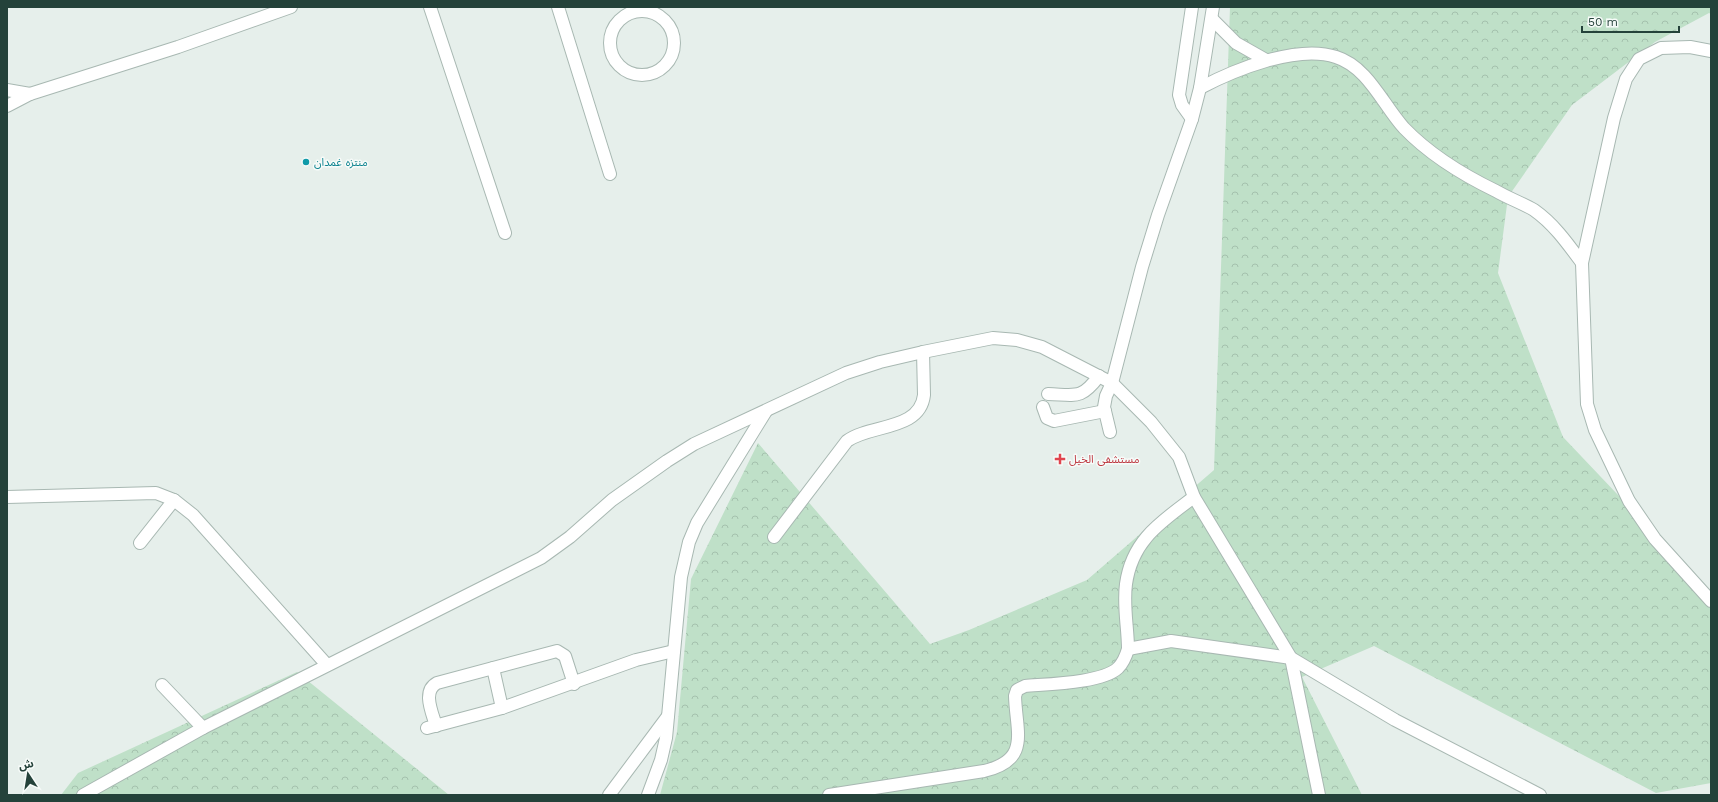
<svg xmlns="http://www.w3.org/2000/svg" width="1718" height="802" font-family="'Work Sans','Noto Sans Arabic',sans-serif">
<defs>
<pattern id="forest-crowns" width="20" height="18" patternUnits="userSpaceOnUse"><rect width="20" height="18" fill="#bfe0c8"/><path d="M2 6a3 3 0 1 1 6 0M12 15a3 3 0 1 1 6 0" fill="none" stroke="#a4c1ad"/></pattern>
</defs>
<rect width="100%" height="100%" fill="#e6efeb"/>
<g fill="url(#forest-crowns)">
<path d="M 1230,7 L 1711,7 L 1711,14 L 1709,13 L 1655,42 L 1572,105 L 1508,197 L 1498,273 L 1563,437 L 1711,593 L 1711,783 L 1656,793 L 1374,646 L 1302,677 L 1362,795 L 660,795 L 677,732 L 691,579 L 758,443 L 930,644 L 969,630 L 1087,580 L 1214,470 Z"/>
<path d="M 297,672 L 449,795 L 61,795 L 78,773 Z"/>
</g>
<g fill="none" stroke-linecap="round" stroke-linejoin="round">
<defs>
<g id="minor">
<path d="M 430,7 L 505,233"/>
<path d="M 558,7 L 610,174"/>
<path d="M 1192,7 L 1179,95 L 1182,105 L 1192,119"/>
<circle cx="642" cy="43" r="32"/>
<path d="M 1212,19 L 1236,43 L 1266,60"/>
<path d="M 1711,51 L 1690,47 L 1661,48 L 1639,59 L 1626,79 L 1614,118 L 1582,263 L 1587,404 L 1595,430 L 1629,501 L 1655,539 L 1711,601"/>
<path d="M 1200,88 C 1234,70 1297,44 1336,57 C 1368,67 1383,105 1404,128 C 1429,154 1463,175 1496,191 C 1508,198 1522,203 1534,210 C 1554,224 1568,244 1582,263"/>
<path d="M 7,90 L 30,94"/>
<path d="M 7,106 L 30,94 L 178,47 L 291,7"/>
<path d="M 1048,394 C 1076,395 1081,400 1099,376"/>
<path d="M 1043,407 L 1047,418 L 1054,421 L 1105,411"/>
<path d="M 1110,432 L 1104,407 L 1106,396 L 1112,383 L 1142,267 L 1158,215 L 1192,119 L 1200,88 L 1213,7"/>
<path d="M 7,497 L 156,493 L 174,500 L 193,515 L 327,665"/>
<path d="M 774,537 L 847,441 C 870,424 920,431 924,395 L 923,352"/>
<path d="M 140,543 L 174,500"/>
<path d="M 1128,649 L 1171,641 L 1291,658 L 1395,720 L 1540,795"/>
<path d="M 493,668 L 502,708"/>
<path d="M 162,685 L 203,728"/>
<path d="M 436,726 C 432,712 422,691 437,683 L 557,651 L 565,656 L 574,684"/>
<path d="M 427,728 L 502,708 L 636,660 L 674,651"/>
<path d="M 83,795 L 203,728 L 541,558 L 570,537 L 612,500 L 667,461 L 694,444 L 846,373 L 880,362 L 923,352 L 993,338 L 1017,340 L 1042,347 L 1112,383 L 1151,422 L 1179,457 L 1194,497 L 1291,658 L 1319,795"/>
<path d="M 609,795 L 668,716"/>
<path d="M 648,795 L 661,760 L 666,738 L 681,577 L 689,542 L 697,523 L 766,411"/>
<path d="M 829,795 L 984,771 C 1031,760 1016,732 1015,696 L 1017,690 L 1025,686 C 1047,684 1102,683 1118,668 C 1123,663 1126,656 1128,649 C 1128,628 1123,606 1126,584 C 1132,540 1161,522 1194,497"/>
</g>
</defs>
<use href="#minor" stroke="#a8b8b2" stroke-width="14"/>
<use href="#minor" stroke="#fff" stroke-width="12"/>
</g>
<circle fill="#0f9aa8" stroke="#f7fbf9" stroke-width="1.5" cx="306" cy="162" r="4"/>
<path fill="#e0444e" stroke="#f7fbf9" stroke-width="1.5" d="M1058 453h4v4h4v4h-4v4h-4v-4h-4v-4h4z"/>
<g text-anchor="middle" stroke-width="3" stroke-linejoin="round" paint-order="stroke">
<g font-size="11" fill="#0d838f" stroke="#f7fbf9" text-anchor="start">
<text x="314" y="166">منتزه غمدان</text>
</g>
<g font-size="11" fill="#be3a42" stroke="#f7fbf9" text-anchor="start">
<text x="1069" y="463">مستشفى الخيل</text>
</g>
</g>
<rect width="1718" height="802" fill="none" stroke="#24423a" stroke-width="16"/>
<g transform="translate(28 774) rotate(348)" stroke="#f7fbf9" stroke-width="3" paint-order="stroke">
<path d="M0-3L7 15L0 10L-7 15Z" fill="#24423a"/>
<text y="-6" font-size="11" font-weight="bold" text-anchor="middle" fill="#24423a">ش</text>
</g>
<path d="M1582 26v6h97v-6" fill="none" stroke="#24423a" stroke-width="2"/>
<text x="1588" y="26" font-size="12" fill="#24423a" stroke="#f7fbf9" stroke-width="3" paint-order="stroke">50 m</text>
</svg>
